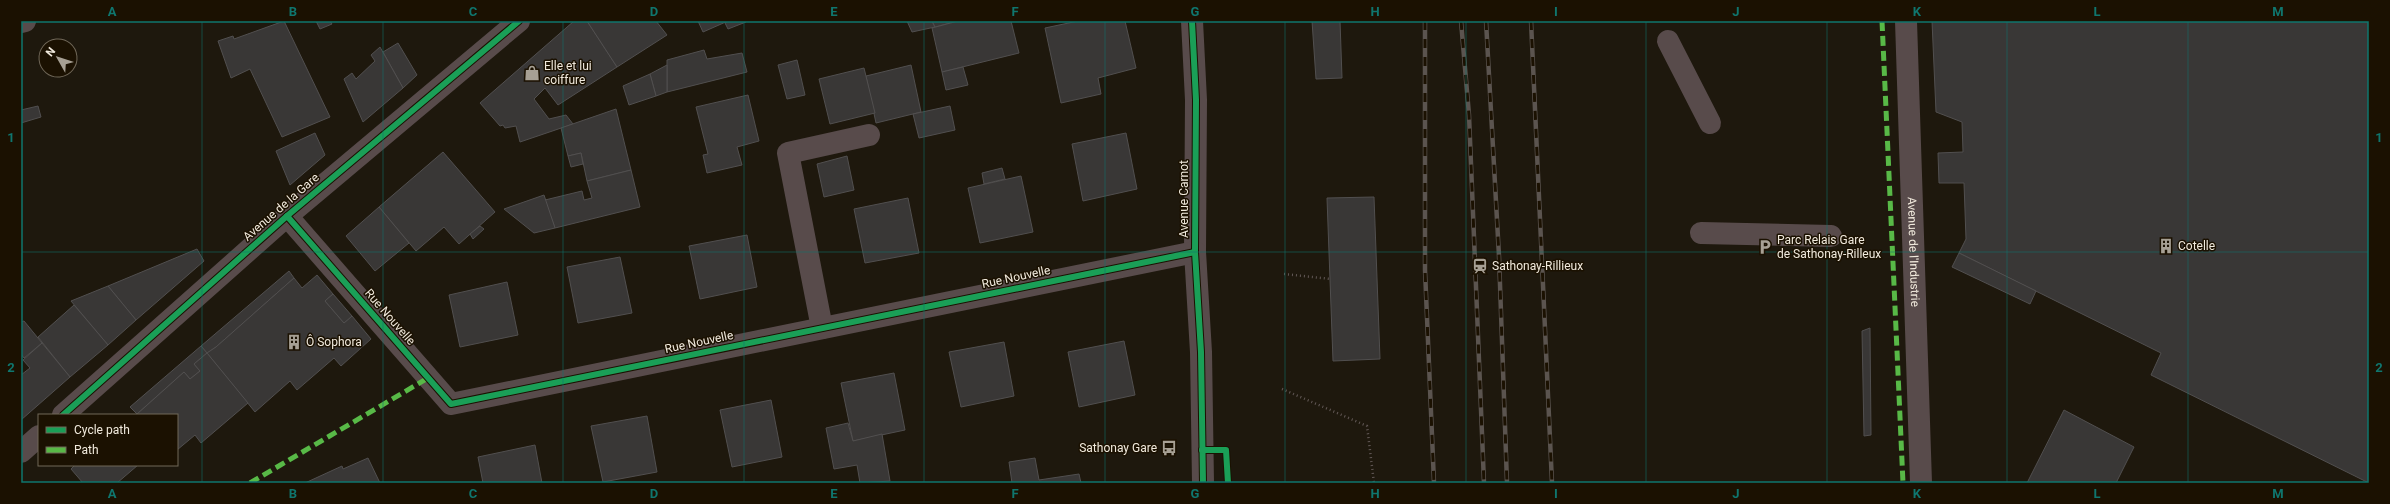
<svg xmlns="http://www.w3.org/2000/svg" width="2390" height="504" font-family="Roboto,sans-serif">
<rect width="100%" height="100%" fill="#1e180d"/>
<g fill="#393736" stroke="#514f4f">
<path d="M 284,21 L 330,117 L 282,137 L 250,69 L 231,78 L 218,41 L 233,36 L 234,39 Z"/>
<path d="M 316,21 L 330,21 L 332,24 L 320,29 Z"/>
<path d="M 574,21 L 587,21 L 617,67 L 558,105 L 545,88 L 534,99 L 549,119 L 566,115 L 573,124 L 520,142 L 516,126 L 505,128 L 503,125 L 500,126 L 480,103 Z"/>
<path d="M 587,21 L 656,21 L 667,35 L 617,67 Z"/>
<path d="M 698,21 L 728,21 L 703,32 Z"/>
<path d="M 728,21 L 746,21 L 746,22 L 728,29 L 725,23 Z"/>
<path d="M 907,21 L 932,21 L 935,27 L 912,32 Z"/>
<path d="M 932,21 L 958,21 L 935,27 Z"/>
<path d="M 958,21 L 1011,21 L 1019,53 L 942,72 L 932,28 Z"/>
<path d="M 1078,21 L 1125,21 L 1136,68 L 1098,78 L 1101,94 L 1061,103 L 1045,28 Z"/>
<path d="M 1312,21 L 1340,21 L 1342,78 L 1316,79 Z"/>
<path d="M 1932,21 L 2369,21 L 2369,483 L 2151,375 L 2161,353 L 1959,253 L 1966,239 L 1964,183 L 1939,183 L 1938,153 L 1963,152 L 1962,122 L 1936,112 Z"/>
<path d="M 398,43 L 417,75 L 403,88 L 383,52 Z"/>
<path d="M 380,47 L 403,88 L 363,122 L 344,79 L 352,73 L 356,79 L 375,61 L 371,55 Z"/>
<path d="M 704,50 L 707,59 L 742,53 L 747,72 L 667,92 L 667,60 Z"/>
<path d="M 797,60 L 805,95 L 787,99 L 778,65 Z"/>
<path d="M 667,65 L 667,92 L 656,96 L 650,74 Z"/>
<path d="M 911,65 L 921,112 L 876,123 L 866,76 Z"/>
<path d="M 963,67 L 968,85 L 946,90 L 942,72 Z"/>
<path d="M 864,68 L 875,113 L 830,124 L 819,79 Z"/>
<path d="M 650,74 L 656,96 L 629,105 L 623,86 Z"/>
<path d="M 748,95 L 759,141 L 737,147 L 742,165 L 707,173 L 703,155 L 708,154 L 696,107 Z"/>
<path d="M 38,106 L 41,117 L 21,123 L 21,110 Z"/>
<path d="M 950,106 L 955,130 L 919,138 L 913,114 Z"/>
<path d="M 616,109 L 631,170 L 587,181 L 581,153 L 568,156 L 561,128 Z"/>
<path d="M 315,133 L 325,155 L 290,185 L 276,151 Z"/>
<path d="M 1126,133 L 1137,189 L 1083,201 L 1072,144 Z"/>
<path d="M 443,152 L 495,212 L 459,244 L 444,227 L 416,251 L 379,207 Z"/>
<path d="M 581,153 L 583,164 L 571,167 L 568,156 Z"/>
<path d="M 847,156 L 854,190 L 824,197 L 817,164 Z"/>
<path d="M 1002,168 L 1005,179 L 984,184 L 982,173 Z"/>
<path d="M 631,170 L 640,207 L 555,228 L 545,200 L 582,191 L 584,200 L 592,198 L 587,181 Z"/>
<path d="M 1021,176 L 1033,232 L 980,243 L 968,188 Z"/>
<path d="M 544,195 L 555,228 L 534,233 L 504,209 Z"/>
<path d="M 1374,197 L 1380,359 L 1333,361 L 1327,198 Z"/>
<path d="M 908,198 L 919,253 L 865,263 L 854,209 Z"/>
<path d="M 379,207 L 409,243 L 375,271 L 346,236 Z"/>
<path d="M 480,226 L 484,229 L 473,239 L 470,234 Z"/>
<path d="M 747,235 L 757,287 L 700,299 L 689,246 Z"/>
<path d="M 197,249 L 204,261 L 136,320 L 108,286 Z"/>
<path d="M 1959,253 L 2036,291 L 2030,304 L 1952,267 Z"/>
<path d="M 620,257 L 632,313 L 578,323 L 567,267 Z"/>
<path d="M 289,271 L 294,278 L 216,347 L 207,353 L 201,346 Z"/>
<path d="M 317,275 L 333,294 L 325,301 L 344,323 L 352,316 L 371,339 L 341,366 L 334,358 L 297,390 L 290,381 L 255,412 L 207,353 L 216,347 L 294,278 L 302,288 Z"/>
<path d="M 507,282 L 518,335 L 460,347 L 449,295 Z"/>
<path d="M 108,286 L 136,320 L 108,345 L 71,301 Z"/>
<path d="M 333,294 L 352,316 L 344,323 L 325,301 Z"/>
<path d="M 74,305 L 108,345 L 70,377 L 38,337 Z"/>
<path d="M 24,321 L 42,343 L 24,358 L 21,354 L 21,322 Z"/>
<path d="M 1870,328 L 1871,435 L 1864,436 L 1862,331 Z"/>
<path d="M 1124,341 L 1135,395 L 1079,407 L 1068,352 Z"/>
<path d="M 1004,342 L 1014,396 L 961,407 L 949,352 Z"/>
<path d="M 42,343 L 70,377 L 21,420 L 21,375 L 30,368 L 23,360 Z"/>
<path d="M 201,346 L 207,353 L 194,364 L 200,371 L 190,379 L 184,372 L 137,414 L 130,407 Z"/>
<path d="M 207,353 L 248,403 L 201,443 L 195,435 L 177,450 L 177,415 L 136,415 L 184,372 L 190,379 L 200,371 L 194,364 Z"/>
<path d="M 894,373 L 905,430 L 853,441 L 841,383 Z"/>
<path d="M 771,400 L 782,457 L 732,467 L 720,410 Z"/>
<path d="M 2064,410 L 2134,447 L 2116,483 L 2027,483 Z"/>
<path d="M 647,416 L 657,472 L 603,482 L 591,426 Z"/>
<path d="M 848,423 L 853,441 L 882,434 L 890,481 L 860,483 L 857,465 L 834,469 L 826,428 Z"/>
<path d="M 535,445 L 542,483 L 483,483 L 478,457 Z"/>
<path d="M 368,458 L 380,483 L 305,483 L 342,466 L 343,469 Z"/>
<path d="M 1035,458 L 1039,480 L 1079,474 L 1081,483 L 1012,483 L 1009,462 Z"/>
<path d="M 75,465 L 138,465 L 117,483 L 83,483 L 71,469 Z"/>
</g>
<g fill="none" stroke-linecap="round" stroke-linejoin="round">
<g stroke="#635957" stroke-width="2.5" stroke-dasharray="1 3" stroke-linecap="butt">
<path d="M 1284,274 L 1331,279"/>
<path d="M 1282,389 L 1367,426 L 1374,483"/>
</g>
<g stroke="#584b4b" stroke-width="22">
<path d="M 1192,21 L 1196,100 L 1195,252 L 1201,352 L 1203,483"/>
<path id="s1" d="M 1906,21 L 1921,483"/>
<path d="M 21,22 L 25,21"/>
<path d="M 1668,41 L 1710,123"/>
<path d="M 287,216 L 451,404 L 1195,252"/>
<path d="M 1701,233 L 1831,236"/>
<path d="M 822,328 L 788,153 L 869,135"/>
<path d="M 63,415 L 287,216 L 519,21"/>
<path d="M 21,452 L 39,436"/>
</g>
<defs>
<g id="rail">
<path d="M 1425,21 L 1425,270 L 1434,483"/>
<path d="M 1461,21 L 1469,115 L 1484,483"/>
<path d="M 1486,21 L 1499,256 L 1507,483"/>
<path d="M 1531,21 L 1552,483"/>
</g>
</defs>
<use href="#rail" stroke="#5b544f" stroke-width="4.5"/>
<use href="#rail" stroke="#1b1101" stroke-width="3" stroke-dasharray="9" stroke-linecap="butt"/>
<g stroke="#58b947" stroke-width="5" stroke-dasharray="10 5" stroke-linecap="butt">
<path d="M 1882,21 L 1903,483"/>
<path d="M 250,483 L 428,378"/>
</g>
<defs>
<g id="cycleway">
<path d="M 1192,21 L 1196,100 L 1195,252 L 1201,352 L 1203,483"/>
<path d="M 287,216 L 451,404 L 1195,252"/>
<path d="M 63,415 L 287,216 L 519,21"/>
<path d="M 1202,450 L 1226,450 L 1228,483"/>
</g>
</defs>
<use href="#cycleway" stroke="#1b1101" stroke-width="8"/>
<use href="#cycleway" stroke="#1a9f57" stroke-width="6"/>
</g>
<path fill="none" stroke="#0f766e" stroke-width="1" stroke-opacity="0.55" d="M 202,21 L 202,483M 383,21 L 383,483M 563,21 L 563,483M 744,21 L 744,483M 924,21 L 924,483M 1105,21 L 1105,483M 1285,21 L 1285,483M 1466,21 L 1466,483M 1646,21 L 1646,483M 1827,21 L 1827,483M 2007,21 L 2007,483M 2188,21 L 2188,483M 21,252 L 2369,252"/>
<defs>
<symbol id="shop-bare" viewBox="-9 -9 18 18"><path d="M-5-2.5h2.3a2.7 3.5 0 0 1 5.4 0H5L5.5 6h-11ZM-1.5-2.5h3a1.5 2.3 0 0 0-3 0Z" fill="#a7a094" stroke="#1b1101" stroke-width="2.5" paint-order="stroke"/></symbol>
<symbol id="building-bare" viewBox="-9 -9 18 18"><path d="M-4-6H4V6H1V3H-1V6H-4ZM-2.5-4.3h1.7v1.8h-1.7ZM.8-4.3h1.7v1.8H.8ZM-2.5-1h1.7V.8h-1.7ZM.8-1h1.7V.8H.8Z" fill="#a7a094" stroke="#1b1101" stroke-width="2.5" paint-order="stroke"/></symbol>
<symbol id="parking-bare" viewBox="-9 -9 18 18"><path d="M-3.5-5.5H1a3.5 3.5 0 0 1 0 7H-1V5.5H-3.5ZM-1-3.4V-.6H.8a1.4 1.4 0 0 0 0-2.8Z" fill="#a7a094" stroke="#1b1101" stroke-width="2.5" paint-order="stroke"/></symbol>
<symbol id="station-bare" viewBox="-9 -9 18 18"><path d="M-3-6H3Q5-6 5-4V2Q5 4 3 4L4.5 6H3L1.5 4h-3L-3 6H-4.5L-3 4Q-5 4-5 2V-4Q-5-6-3-6ZM-3.5-4v3h7v-3ZM-3.5 1v1.5H-2V1ZM2 1v1.5H3.5V1Z" fill="#a7a094" stroke="#1b1101" stroke-width="2.5" paint-order="stroke"/></symbol>
<symbol id="bus-bare" viewBox="-9 -9 18 18"><path d="M-5-6H5V4H4V6H2V4H-2V6H-4V4H-5ZM-3.5-4V0h7V-4ZM-3.5 1.2v1.5H-2V1.2ZM2 1.2v1.5H3.5V1.2Z" fill="#a7a094" stroke="#1b1101" stroke-width="2.5" paint-order="stroke"/></symbol>
</defs>
<g fill-rule="evenodd">
<use href="#shop-bare" x="521" y="62" width="22" height="22"/>
<use href="#building-bare" x="2155" y="235" width="22" height="22"/>
<use href="#parking-bare" x="1754" y="236" width="22" height="22"/>
<use href="#station-bare" x="1469" y="255" width="22" height="22"/>
<use href="#building-bare" x="283" y="331" width="22" height="22"/>
<use href="#bus-bare" x="1158" y="437" width="22" height="22"/>
</g>
<g text-anchor="middle" stroke-width="3" stroke-linejoin="round" paint-order="stroke">
<g font-size="12" fill="#f1eadd" stroke="#1b1101" text-anchor="start">
<text x="544" y="70">Elle et lui<tspan x="544" dy="14">coiffure</tspan></text>
<text x="1777" y="244">Parc Relais Gare<tspan x="1777" dy="14">de Sathonay-Rilleux</tspan></text>
<text x="2178" y="250">Cotelle</text>
<text x="1492" y="270">Sathonay-Rillieux</text>
<text x="306" y="346">Ô Sophora</text>
<text x="1157" y="452" text-anchor="end">Sathonay Gare</text>
</g>
<g font-size="12" fill="#f1eadd" stroke="#1b1101">
<text transform="translate(1184 199) rotate(-90)" y="4">Avenue Carnot</text>
<text transform="translate(281 207) rotate(-41)" y="4">Avenue de la Gare</text>
<text dy="4" stroke="none"><textPath href="#s1" startOffset="231">Avenue de l'Industrie</textPath></text>
<text transform="translate(1016 277) rotate(-12)" y="4">Rue Nouvelle</text>
<text transform="translate(390 317) rotate(49)" y="4">Rue Nouvelle</text>
<text transform="translate(699 342) rotate(-12)" y="4">Rue Nouvelle</text>
</g>
</g>
<rect width="2390" height="504" fill="none" stroke="#1b1101" stroke-width="44"/>
<rect x="38" y="414" width="140" height="52" fill="#1b1101" stroke="#716859"/>
<rect x="46" y="427" width="20" height="6" fill="#1a9f57" stroke="#716859"/>
<text x="74" y="434" font-size="12" fill="#f1eadd">Cycle path</text>
<rect x="46" y="447" width="20" height="6" fill="#58b947" stroke="#716859"/>
<text x="74" y="454" font-size="12" fill="#f1eadd">Path</text>
<g transform="translate(58 58) rotate(309)"><circle r="19" fill="#1b1101" stroke="#716859"/>
<path d="M0-3L7 15L0 10L-7 15Z" fill="#a7a094"/>
<text y="-6" font-size="11" font-weight="bold" text-anchor="middle" fill="#f1eadd">N</text>
</g>
<rect x="22" y="22" width="2346" height="460" fill="none" stroke="#0f766e" stroke-width="1.5"/>
<g font-size="13" text-anchor="middle" font-weight="bold" fill="#0f766e">
<text x="112" y="16">A</text>
<text x="293" y="16">B</text>
<text x="473" y="16">C</text>
<text x="654" y="16">D</text>
<text x="834" y="16">E</text>
<text x="1015" y="16">F</text>
<text x="1195" y="16">G</text>
<text x="1375" y="16">H</text>
<text x="1556" y="16">I</text>
<text x="1736" y="16">J</text>
<text x="1917" y="16">K</text>
<text x="2097" y="16">L</text>
<text x="2278" y="16">M</text>
<text x="11" y="142">1</text>
<text x="2379" y="142">1</text>
<text x="11" y="372">2</text>
<text x="2379" y="372">2</text>
<text x="112" y="498">A</text>
<text x="293" y="498">B</text>
<text x="473" y="498">C</text>
<text x="654" y="498">D</text>
<text x="834" y="498">E</text>
<text x="1015" y="498">F</text>
<text x="1195" y="498">G</text>
<text x="1375" y="498">H</text>
<text x="1556" y="498">I</text>
<text x="1736" y="498">J</text>
<text x="1917" y="498">K</text>
<text x="2097" y="498">L</text>
<text x="2278" y="498">M</text>
</g>
</svg>
